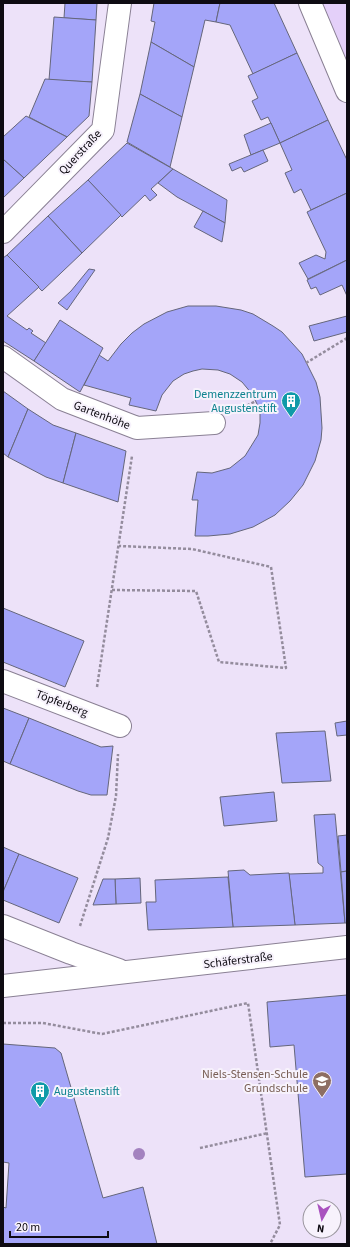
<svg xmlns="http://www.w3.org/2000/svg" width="350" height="1247" font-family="'Source Sans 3',sans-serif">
<rect width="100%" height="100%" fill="#ede2f9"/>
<path fill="#e4d0f9" d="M 310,3 L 347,3 L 347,91 Z"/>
<g fill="#a4a5f9" stroke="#65667b">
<path d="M 65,3 L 97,3 L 96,20 L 64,18 Z"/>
<path d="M 154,3 L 220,3 L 216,22 L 205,20 L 194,67 L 151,42 L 155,22 L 151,21 Z"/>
<path d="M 220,3 L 274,3 L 297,53 L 253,74 L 230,25 L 216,22 Z"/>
<path d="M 54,17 L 96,20 L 92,82 L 49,80 Z"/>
<path d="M 151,42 L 194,67 L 182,117 L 140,94 Z"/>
<path d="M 297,53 L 328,120 L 280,143 L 268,117 L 261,120 L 252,101 L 258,98 L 248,76 Z"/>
<path d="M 45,79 L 92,82 L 89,116 L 67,137 L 29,117 Z"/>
<path d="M 140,94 L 182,117 L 170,167 L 127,142 Z"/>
<path d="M 26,116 L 67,137 L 24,178 L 3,159 L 3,137 Z"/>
<path d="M 328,120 L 347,160 L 347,193 L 311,210 L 301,189 L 294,193 L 285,173 L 292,170 L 280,143 Z"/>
<path d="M 271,123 L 280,143 L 251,155 L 244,135 Z"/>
<path d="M 127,143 L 173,169 L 151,189 L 157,195 L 150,201 L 145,195 L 122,217 L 88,180 Z"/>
<path d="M 263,150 L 268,161 L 244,172 L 241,167 L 232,171 L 229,164 Z"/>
<path d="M 4,160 L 24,178 L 3,198 L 3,161 Z"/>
<path d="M 173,169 L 227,200 L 225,223 L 177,197 L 158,183 Z"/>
<path d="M 88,180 L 121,215 L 82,253 L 48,216 Z"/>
<path d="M 347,193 L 347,260 L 308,279 L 299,263 L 316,255 L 325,259 L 326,252 L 307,212 Z"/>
<path d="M 203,211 L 225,223 L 222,242 L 194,227 Z"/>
<path d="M 48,216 L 82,253 L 42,291 L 7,255 Z"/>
<path d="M 7,255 L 39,287 L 7,316 L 27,330 L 29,328 L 33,331 L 31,333 L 46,343 L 34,361 L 3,341 L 3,258 Z"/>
<path d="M 347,260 L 347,296 L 342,285 L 320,295 L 316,287 L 311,289 L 307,280 Z"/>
<path d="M 89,269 L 95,270 L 67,310 L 58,303 L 71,291 Z"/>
<path d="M 188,306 L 216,306 L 241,310 L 253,314 L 273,326 L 282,332 L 302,354 L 316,382 L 320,397 L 322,428 L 321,440 L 315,461 L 303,485 L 290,501 L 275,515 L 253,527 L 230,534 L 208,536 L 195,536 L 198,500 L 192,500 L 197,472 L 212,473 L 230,468 L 245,456 L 258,435 L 260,423 L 260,410 L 252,394 L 242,382 L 230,374 L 218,370 L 202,369 L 193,371 L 184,374 L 173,381 L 162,395 L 156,411 L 129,405 L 131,398 L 84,385 L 99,355 L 108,361 L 121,344 L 132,333 L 144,324 L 167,312 Z"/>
<path d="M 347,316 L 347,332 L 314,341 L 309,326 Z"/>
<path d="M 60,320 L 103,348 L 80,392 L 34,361 Z"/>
<path d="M 3,391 L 28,409 L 8,457 L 3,453 Z"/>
<path d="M 28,409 L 53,425 L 76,433 L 63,483 L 46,477 L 8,457 Z"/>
<path d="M 76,433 L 126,451 L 118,502 L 63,483 Z"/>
<path d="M 3,608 L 84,641 L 65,687 L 3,662 Z"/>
<path d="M 3,708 L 29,718 L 10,764 L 3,761 Z"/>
<path d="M 29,718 L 101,747 L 113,746 L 107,795 L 91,795 L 78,791 L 10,764 Z"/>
<path d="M 347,721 L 347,735 L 337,736 L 335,723 Z"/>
<path d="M 325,731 L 331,781 L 282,783 L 276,733 Z"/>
<path d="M 274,792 L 277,821 L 224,826 L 220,797 Z"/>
<path d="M 335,814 L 345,923 L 295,925 L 289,874 L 323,873 L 323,867 L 318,863 L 314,815 Z"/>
<path d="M 347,835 L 347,871 L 341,872 L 338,836 Z"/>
<path d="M 3,847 L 19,854 L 3,892 Z"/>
<path d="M 19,854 L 78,878 L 59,923 L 3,900 L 3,892 Z"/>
<path d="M 244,870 L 250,875 L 289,873 L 295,925 L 233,927 L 228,871 Z"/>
<path d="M 347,871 L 347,923 L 345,923 L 341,872 Z"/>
<path d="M 228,877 L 233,927 L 148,930 L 146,902 L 156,902 L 155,880 Z"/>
<path d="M 140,878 L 141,903 L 116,904 L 115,879 Z"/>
<path d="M 103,879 L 115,879 L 116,904 L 93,905 Z"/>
<path d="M 347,995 L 347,1174 L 305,1177 L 294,1045 L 270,1047 L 267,1002 Z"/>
<path d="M 3,1044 L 55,1048 L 61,1053 L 103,1198 L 143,1187 L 157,1244 L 3,1244 L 3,1207 L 6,1208 L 9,1163 L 3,1162 Z"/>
</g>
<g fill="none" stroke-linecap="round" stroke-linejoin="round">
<defs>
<g id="minor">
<path d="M 310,3 L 347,91"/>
<path d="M 3,232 L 103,130 L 120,3"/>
<path d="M 3,357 L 62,399 L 137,428 L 214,423"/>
<path d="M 3,681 L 120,726"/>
<path d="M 3,926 L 71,953 L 119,970"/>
<path d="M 3,986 L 347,947"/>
</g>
</defs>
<use href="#minor" stroke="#8a8094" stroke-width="24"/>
<g stroke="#948c9d" stroke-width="2.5" stroke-dasharray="3 2" stroke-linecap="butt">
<path d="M 306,363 L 347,338"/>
<path d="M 238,410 L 256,401"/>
<path d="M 112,590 L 196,591 L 219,662 L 286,668 L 271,567 L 192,549 L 119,546"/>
<path d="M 97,687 L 132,456"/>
<path d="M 80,926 L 108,838 L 116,796 L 118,754"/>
<path d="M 3,1023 L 43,1023 L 102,1034 L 248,1003 L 280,1225 L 270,1244"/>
<path d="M 200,1148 L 268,1133"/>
</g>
<use href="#minor" stroke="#fff" stroke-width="22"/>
</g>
<circle fill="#a382bf" cx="139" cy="1154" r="6"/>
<defs>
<symbol id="building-pin" viewBox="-11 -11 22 30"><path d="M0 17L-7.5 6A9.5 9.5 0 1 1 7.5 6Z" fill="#0f9aa8" stroke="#f7f2fc"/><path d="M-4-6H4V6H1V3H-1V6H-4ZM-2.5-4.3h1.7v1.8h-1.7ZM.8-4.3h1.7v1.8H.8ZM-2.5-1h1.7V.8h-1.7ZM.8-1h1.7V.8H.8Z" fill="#fff"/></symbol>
<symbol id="school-pin" viewBox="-11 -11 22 30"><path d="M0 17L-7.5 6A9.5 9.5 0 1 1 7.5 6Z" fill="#8d6e63" stroke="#f7f2fc"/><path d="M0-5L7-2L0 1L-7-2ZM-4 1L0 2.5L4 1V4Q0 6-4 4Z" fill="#fff"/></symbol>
</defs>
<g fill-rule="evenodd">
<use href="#building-pin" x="280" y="390" width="22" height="30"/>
<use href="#school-pin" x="311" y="1070" width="22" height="30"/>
<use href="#building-pin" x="29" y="1080" width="22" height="30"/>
</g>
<g text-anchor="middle" stroke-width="4" stroke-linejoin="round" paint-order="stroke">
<g font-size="12" fill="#0e0b12" stroke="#f7f2fc">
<text transform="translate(80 152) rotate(-47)" y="4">Querstraße</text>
<text transform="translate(102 415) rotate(21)" y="4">Gartenhöhe</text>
<text transform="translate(62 703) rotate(21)" y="4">Töpferberg</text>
<text transform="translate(238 960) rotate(-7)" y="4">Schäferstraße</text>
</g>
<g font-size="12" fill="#0d838f" stroke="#f7f2fc" text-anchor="end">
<text x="277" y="398">Demenzzentrum<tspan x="277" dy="14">Augustenstift</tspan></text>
<text x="54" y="1095" text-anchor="start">Augustenstift</text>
</g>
<g font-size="12" fill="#785e54" stroke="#f7f2fc" text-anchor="end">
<text x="308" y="1078">Niels-Stensen-Schule<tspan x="308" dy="14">Grundschule</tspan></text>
</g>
</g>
<rect width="350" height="1247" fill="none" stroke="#0e0b12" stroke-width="8"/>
<g transform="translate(322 1219) rotate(188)"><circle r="19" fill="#f7f2fc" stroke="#9a969e"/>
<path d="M0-3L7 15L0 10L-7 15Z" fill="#a952bf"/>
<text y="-6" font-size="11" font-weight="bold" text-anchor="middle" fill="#0e0b12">N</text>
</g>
<path d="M10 1231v6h98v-6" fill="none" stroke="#0e0b12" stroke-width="2"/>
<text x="16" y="1231" font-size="12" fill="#0e0b12" stroke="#f7f2fc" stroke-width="3" paint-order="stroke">20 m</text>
</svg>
